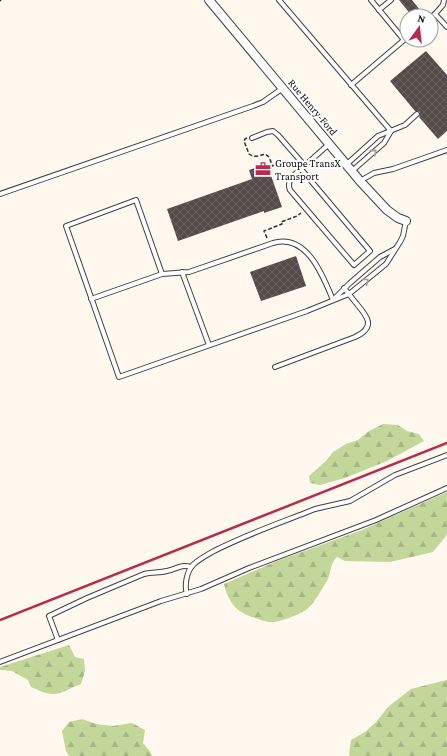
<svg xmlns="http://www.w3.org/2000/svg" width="447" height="756" font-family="'Crimson Pro',serif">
<defs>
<pattern id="forest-firs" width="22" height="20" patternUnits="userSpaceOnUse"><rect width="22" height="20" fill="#c2d799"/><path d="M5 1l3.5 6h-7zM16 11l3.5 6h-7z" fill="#a6b783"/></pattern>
<pattern id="building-cross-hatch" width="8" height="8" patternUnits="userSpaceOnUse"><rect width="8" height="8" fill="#554c4a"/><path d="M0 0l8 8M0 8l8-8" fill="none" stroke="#686160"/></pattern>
</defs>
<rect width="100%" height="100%" fill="#fef8ee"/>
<g fill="url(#forest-firs)">
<path d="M 383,424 L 398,425 L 407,431 L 419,434 L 424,441 L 387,461 L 345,478 L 320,485 L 310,483 L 309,476 L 326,461 L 333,452 L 346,444 L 358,440 L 369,431 Z"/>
<path d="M 447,492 L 447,533 L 446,536 L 433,552 L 390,562 L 345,561 L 337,557 C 329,565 332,570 328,579 C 324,586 313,605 307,609 C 301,614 278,623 270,622 C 265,622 259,619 255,618 C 237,613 228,602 224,584 L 277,561 L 362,530 Z"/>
<path d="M 69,645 L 75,657 L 84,659 L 85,671 L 81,684 C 72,687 62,694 53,694 C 45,694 38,690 31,687 L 28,680 L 12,671 L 0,670 L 0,667 Z"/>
<path d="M 447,680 L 447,756 L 350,756 L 349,754 L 351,740 L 365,732 L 376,722 L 388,707 L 411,689 L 442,681 Z"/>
<path d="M 82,719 L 96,724 L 113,726 L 132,723 L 145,730 L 143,743 L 151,753 L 152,756 L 69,756 L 66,751 L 62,731 L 69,722 Z"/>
</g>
<g fill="url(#building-cross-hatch)">
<path d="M 399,0 L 412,0 L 420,10 L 412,16 Z"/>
<path d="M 426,51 L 447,75 L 447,131 L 438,139 L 419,117 L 420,115 L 420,112 L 418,111 L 415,111 L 390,81 Z"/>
<path d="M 267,164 L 282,207 L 264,213 L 264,211 L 178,241 L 167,209 L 252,179 L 249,170 Z"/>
<path d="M 296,256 L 306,286 L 261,301 L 250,272 Z"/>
</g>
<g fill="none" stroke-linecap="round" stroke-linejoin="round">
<defs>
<g id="lane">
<path d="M 279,0 L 391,131"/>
<path d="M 379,10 L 391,0"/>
<path d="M 435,14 L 443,5 L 444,0"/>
<path d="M 431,17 L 435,14 L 447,27"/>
<path d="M 351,85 L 404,40 L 371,0"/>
<path d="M 252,138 L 267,132 L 273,131 L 278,135 L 305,166"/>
<path d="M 347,164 L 378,136 L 405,125 L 417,114"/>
<path d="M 301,169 L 370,251 L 354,265 L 290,190 C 286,181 294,175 301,169 L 329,144"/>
<path d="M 352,171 L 384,143 L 391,131"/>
<path d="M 360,181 L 374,173 L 393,169 L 447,150"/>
<path d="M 0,194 L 253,106 L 263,102 L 283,88"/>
<path d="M 182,272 L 209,345"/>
<path d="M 162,274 L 189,272 L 273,243 C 307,233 323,276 333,300"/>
<path d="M 91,299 L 162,274 L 136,200 L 66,226 L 119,377 L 307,311 L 349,294 L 386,264 L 400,242 L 403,236 L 406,221"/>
<path d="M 334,299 L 350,283 L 380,257 L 395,249"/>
<path d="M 275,367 L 355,337 C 377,327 367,316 356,303 C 352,298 348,293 344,288"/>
<path d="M 187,594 C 184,585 187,571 193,565 C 199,559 207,555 214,551 C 243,536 274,525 305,513 L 315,509 L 350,501 L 395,475 L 447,455"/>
<path d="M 58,640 L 49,616 L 87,598 L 144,574 C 152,572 159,573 167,571 C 177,569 180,564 191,567"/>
<path d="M 0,662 L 161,601 L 201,589 L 249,568 L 376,520 L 447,488"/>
</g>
<path id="street" d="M 209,0 L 360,181 L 387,210 L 398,218 L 406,221"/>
</defs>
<use href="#lane" stroke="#404040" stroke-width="6"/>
<use href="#street" stroke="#404040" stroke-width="10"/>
<g stroke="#2f2f2f" stroke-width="1.5" stroke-dasharray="4 2" stroke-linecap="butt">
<path d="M 0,1 L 1,0"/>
<path d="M 247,138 L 245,139 L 244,141 L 249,154 C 260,162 267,144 272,166 L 286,161 L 293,168"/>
<path d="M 267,238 L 264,231 L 282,224 L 281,222 L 297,216 L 301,213"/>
</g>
<use href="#lane" stroke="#fff" stroke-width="4"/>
<use href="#street" stroke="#fff" stroke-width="8"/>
<path stroke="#b72b4e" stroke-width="2.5" d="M 0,620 L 447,443"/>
</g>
<defs><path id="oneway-chevron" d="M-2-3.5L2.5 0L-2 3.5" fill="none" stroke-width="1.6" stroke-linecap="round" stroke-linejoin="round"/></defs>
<g stroke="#9e9e9e">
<use href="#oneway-chevron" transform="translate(374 152) rotate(-41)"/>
<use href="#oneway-chevron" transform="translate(366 281) rotate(-39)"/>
</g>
<defs>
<symbol id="office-bare" viewBox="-9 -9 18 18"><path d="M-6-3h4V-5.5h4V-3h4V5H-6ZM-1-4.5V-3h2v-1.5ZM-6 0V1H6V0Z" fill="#b72b4e" stroke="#fff" stroke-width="2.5" paint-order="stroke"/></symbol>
</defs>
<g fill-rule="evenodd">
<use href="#office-bare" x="252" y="158" width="22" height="22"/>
</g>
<g text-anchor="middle" stroke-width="4" stroke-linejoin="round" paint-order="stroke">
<g font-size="11" fill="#0d0d0d" stroke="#fff">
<text transform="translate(313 107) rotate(50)" y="4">Rue Henry-Ford</text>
</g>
<g font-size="11" fill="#0d0d0d" stroke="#fff" text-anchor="start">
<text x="275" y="167">Groupe TransX<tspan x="275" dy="13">Transport</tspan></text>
</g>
</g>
<g transform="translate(419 28) rotate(15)"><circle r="19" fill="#ffffff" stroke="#9e9e9e"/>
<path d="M0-3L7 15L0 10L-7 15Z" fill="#b72b4e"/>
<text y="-6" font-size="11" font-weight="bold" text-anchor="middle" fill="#0d0d0d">N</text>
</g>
</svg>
